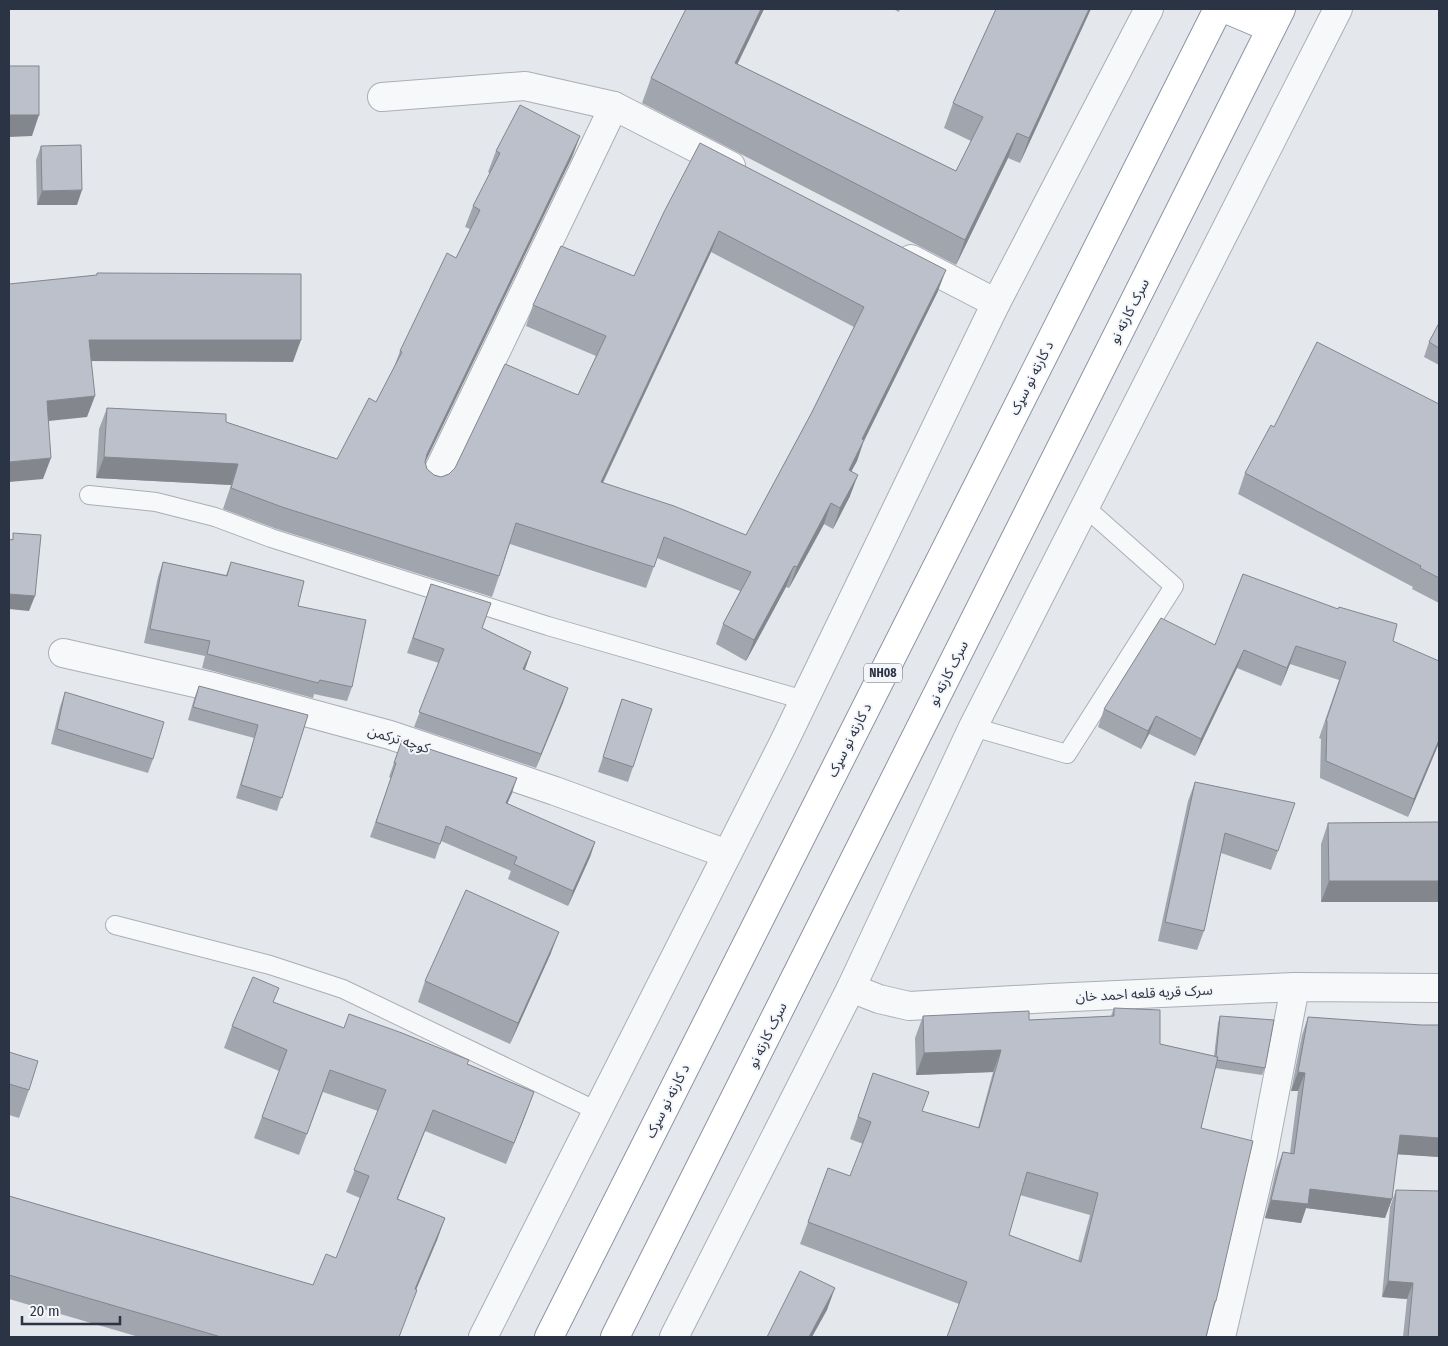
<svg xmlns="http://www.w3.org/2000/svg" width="1448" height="1346" font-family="'Fira Sans Condensed','Noto Sans Arabic',sans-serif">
<rect width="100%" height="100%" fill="#e4e7ec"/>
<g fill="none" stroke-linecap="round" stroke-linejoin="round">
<defs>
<g id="service">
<path d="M 89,495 L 156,502 L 215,517 L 271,538 L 548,626 L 804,700"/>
<path d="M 973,727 L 1067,754 L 1174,586 L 1085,507"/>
<path d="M 115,925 L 270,965 L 343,989 L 597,1111"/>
</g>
<g id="minor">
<path d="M 382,97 L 525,86 L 614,106 L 731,166"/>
<path d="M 911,259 L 996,303"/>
<path d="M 433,482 L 614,106"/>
<path d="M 63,653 L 213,687 L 390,735 L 555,791 L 727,854"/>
<path d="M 483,1337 L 783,744 L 996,303 L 1149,9"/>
<path d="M 674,1337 L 851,988 L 973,727 L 1338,9"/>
<path d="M 1221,1337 L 1261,1165 L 1295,987"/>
</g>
<path id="tertiary" d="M 851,988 L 879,999 L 909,1006 L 1051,998 L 1295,987 L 1439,988"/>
<g id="trunk">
<path d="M 1226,9 L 1271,28"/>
<path d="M 549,1337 L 1218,9"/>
<path d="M 615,1337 L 1281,9"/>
</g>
</defs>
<use href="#service" stroke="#a9aeb7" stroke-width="20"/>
<use href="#minor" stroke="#a9aeb7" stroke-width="30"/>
<use href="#tertiary" stroke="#a9aeb7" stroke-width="30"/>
<use href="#trunk" stroke="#8b94a3" stroke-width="30"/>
<use href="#service" stroke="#f7f8fa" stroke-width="18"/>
<use href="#minor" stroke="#f7f8fa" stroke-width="28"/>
<use href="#tertiary" stroke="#f7f8fa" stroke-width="28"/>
<use href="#trunk" stroke="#fff" stroke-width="28"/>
</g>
<g fill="#a1a5ae" fill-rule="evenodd">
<path d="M 686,9 L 764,9 L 737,64 L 956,171 L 971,141 L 944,128 L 953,103 L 996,9 L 1091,9 L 1020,163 L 1008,158 L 956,265 L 642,103 L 651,78 Z"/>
<path d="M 893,9 L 900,9 L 899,12 Z"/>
<path d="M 580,136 L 572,157 L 425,462 L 427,469 L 434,475 L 441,477 L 449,474 L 578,395 L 596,356 L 526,326 L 533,305 L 634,276 L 664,212 L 938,291 L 864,440 L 857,461 L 851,471 L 850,496 L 833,529 L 824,524 L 789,588 L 786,587 L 746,661 L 716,644 L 723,624 L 740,591 L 657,558 L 646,588 L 510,544 L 492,597 L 274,528 L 223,509 L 231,485 L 96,478 L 99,429 L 107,408 L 226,422 L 337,459 L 376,402 L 393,370 L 400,351 L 456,258 L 470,229 L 465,227 L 473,206 L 490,173 L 488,172 L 496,151 ZM 711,252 L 854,327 L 812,412 L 746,535 L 603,483 Z"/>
<path d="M 41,146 L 77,205 L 37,205 L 36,160 Z"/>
<path d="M 1439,323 L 1439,365 L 1424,357 L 1429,342 Z"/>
<path d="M 1439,404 L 1439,603 L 1412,589 L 1413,587 L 1238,494 L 1245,473 L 1274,427 Z"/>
<path d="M 163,562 L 226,575 L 231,562 L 298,606 L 352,687 L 347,701 L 314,694 L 313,698 L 202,668 L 205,656 L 144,643 L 158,577 Z"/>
<path d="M 431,584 L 482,628 L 531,652 L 525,670 L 568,688 L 536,768 L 414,727 L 439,663 L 407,653 Z"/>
<path d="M 1393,641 L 1439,743 L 1408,817 L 1320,778 L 1321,739 L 1319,738 L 1339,680 L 1290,664 L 1281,686 L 1237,668 L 1195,756 L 1149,734 L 1141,749 L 1098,727 L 1104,709 L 1215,645 Z"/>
<path d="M 199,686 L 308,715 L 277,811 L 236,798 L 254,738 L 188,720 L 194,699 Z"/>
<path d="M 65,692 L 153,759 L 148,773 L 51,744 L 60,707 Z"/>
<path d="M 622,699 L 633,767 L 628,782 L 598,772 Z"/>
<path d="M 402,740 L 512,793 L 507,804 L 595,842 L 590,857 L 568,906 L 508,879 L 511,871 L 441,841 L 435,859 L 370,837 L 391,778 L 389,777 Z"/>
<path d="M 1195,782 L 1278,851 L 1271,870 L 1221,853 L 1204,931 L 1197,950 L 1158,941 L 1188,801 Z"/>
<path d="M 1439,822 L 1321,902 L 1321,844 L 1328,823 Z"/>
<path d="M 551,953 L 510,1044 L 418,1002 L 425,981 Z"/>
<path d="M 273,1002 L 344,1028 L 468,1064 L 534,1092 L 506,1164 L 425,1131 L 398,1199 L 445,1218 L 437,1240 L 416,1290 L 399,1337 L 139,1337 L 9,1299 L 9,1196 L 313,1285 L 336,1258 L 360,1198 L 346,1192 L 378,1111 L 323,1092 L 299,1155 L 254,1138 L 279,1071 L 224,1048 L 232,1026 Z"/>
<path d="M 1114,1008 L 1160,1044 L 1214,1056 L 1218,1023 L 1220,1016 L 1265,1068 L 1262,1075 L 1215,1068 L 1201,1128 L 1216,1301 L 1212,1314 L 959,1304 L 800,1244 L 828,1168 L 850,1176 L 863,1144 L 850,1139 L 873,1073 L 922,1111 L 978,1128 L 993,1072 L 916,1075 L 915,1038 L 923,1016 L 1029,1020 L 1111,1016 ZM 1020,1195 L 1090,1215 L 1078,1261 L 1009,1235 Z"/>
<path d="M 1308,1017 L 1421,1025 L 1439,1025 L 1439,1157 L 1397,1154 L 1392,1199 L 1385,1218 L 1306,1208 L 1301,1223 L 1265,1218 L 1276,1170 L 1283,1152 L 1290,1153 L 1298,1091 L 1291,1091 L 1302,1035 Z"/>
<path d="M 9,1052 L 29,1090 L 19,1118 L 9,1115 Z"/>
<path d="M 1396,1190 L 1439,1337 L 1403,1337 L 1407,1299 L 1382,1297 L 1390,1207 Z"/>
</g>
<g fill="#83868d">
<path d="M 761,9 L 764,9 L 726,88 L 735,63 Z"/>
<path d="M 1089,9 L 1091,9 L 1089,13 L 1020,163 L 1029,138 Z"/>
<path d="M 9,115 L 39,115 L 32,136 L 9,137 Z"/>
<path d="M 1017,133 L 1008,158 L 956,265 L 965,240 Z"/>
<path d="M 580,136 L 572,157 L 419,475 L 427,454 Z"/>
<path d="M 82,190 L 77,205 L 37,205 L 42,191 Z"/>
<path d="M 719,231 L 711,252 L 593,503 L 601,482 Z"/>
<path d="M 946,270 L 938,291 L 864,441 L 864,440 L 857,461 L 841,491 L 849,470 L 862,439 Z"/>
<path d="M 89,340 L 301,340 L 293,362 L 81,361 Z"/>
<path d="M 95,396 L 87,417 L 39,422 L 47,401 Z"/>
<path d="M 104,457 L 238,464 L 231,485 L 96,478 Z"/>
<path d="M 51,458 L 43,479 L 9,482 L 9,462 Z"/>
<path d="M 858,475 L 850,496 L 833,529 L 840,508 Z"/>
<path d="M 831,503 L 824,524 L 789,588 L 797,567 Z"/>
<path d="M 794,566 L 786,587 L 746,661 L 754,640 Z"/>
<path d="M 9,594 L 35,596 L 29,611 L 9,609 Z"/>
<path d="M 1296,646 L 1290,664 L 1281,686 L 1287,668 Z"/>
<path d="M 1244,650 L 1237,668 L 1195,756 L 1201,739 Z"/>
<path d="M 531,652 L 526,666 L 518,684 L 523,669 Z"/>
<path d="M 568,688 L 563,703 L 536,768 L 541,754 Z"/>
<path d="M 1156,716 L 1149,734 L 1141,749 L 1148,731 Z"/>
<path d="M 1439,740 L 1439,743 L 1408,817 L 1414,799 Z"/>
<path d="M 517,778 L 512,793 L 501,818 L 506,803 Z"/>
<path d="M 595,842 L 590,857 L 568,906 L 573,891 Z"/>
<path d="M 1329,881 L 1439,881 L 1439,902 L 1321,902 Z"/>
<path d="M 559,932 L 551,953 L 510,1044 L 518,1023 Z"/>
<path d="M 1001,1050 L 993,1072 L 916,1075 L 924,1053 Z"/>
<path d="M 1298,1072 L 1305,1073 L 1298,1091 L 1291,1091 Z"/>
<path d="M 534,1092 L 526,1114 L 506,1164 L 514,1143 Z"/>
<path d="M 433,1110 L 425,1131 L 389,1220 L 397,1199 Z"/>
<path d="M 1400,1135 L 1439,1138 L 1439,1157 L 1393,1154 Z"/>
<path d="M 1310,1189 L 1392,1199 L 1385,1218 L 1306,1208 L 1301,1223 L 1265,1218 L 1271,1200 Z"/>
<path d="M 445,1218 L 437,1240 L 407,1311 L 415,1289 Z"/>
<path d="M 1388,1281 L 1413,1283 L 1407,1299 L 1382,1297 Z"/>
<path d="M 835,1288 L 827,1310 L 812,1337 L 809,1337 Z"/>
</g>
<g fill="#bbc0ca" stroke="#83868d" fill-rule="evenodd">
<path d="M 686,9 L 761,9 L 735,63 L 956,171 L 983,117 L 953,103 L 996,9 L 1089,9 L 1029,138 L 1017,133 L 965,240 L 651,78 Z"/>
<rect x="9" y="66" width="30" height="49"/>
<path d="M 520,105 L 580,136 L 427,454 L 425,462 L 427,469 L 434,475 L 441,477 L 449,474 L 455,468 L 505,364 L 578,395 L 606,336 L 533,305 L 561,246 L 634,276 L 664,212 L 700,143 L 946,270 L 862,439 L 864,440 L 849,470 L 858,475 L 840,508 L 831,503 L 797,567 L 794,566 L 754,640 L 723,624 L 751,572 L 664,537 L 654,567 L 516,523 L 499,576 L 282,507 L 231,488 L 238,464 L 104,457 L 107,408 L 226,414 L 226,422 L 337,459 L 369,398 L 376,402 L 402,352 L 400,351 L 447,253 L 456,258 L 480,210 L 473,206 L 500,153 L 496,151 ZM 719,231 L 864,307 L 812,412 L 746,535 L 674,506 L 601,482 Z"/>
<path d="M 81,145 L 82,190 L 42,191 L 41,146 Z"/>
<path d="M 97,273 L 301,274 L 301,340 L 89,340 L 95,396 L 47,401 L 51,458 L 9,462 L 9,284 L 97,275 Z"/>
<path d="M 1439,323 L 1439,348 L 1429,342 Z"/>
<path d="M 1317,342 L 1439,404 L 1439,578 L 1420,568 L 1421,566 L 1245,473 L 1271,425 L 1274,427 Z"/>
<path d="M 13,533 L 41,535 L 35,596 L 9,594 L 9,539 L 13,540 Z"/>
<path d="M 163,562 L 227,576 L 231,562 L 304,581 L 298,606 L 366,620 L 352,687 L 320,680 L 318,683 L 207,654 L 210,641 L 150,629 Z"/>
<path d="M 1243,574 L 1338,609 L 1339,607 L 1397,624 L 1393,641 L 1439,661 L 1439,740 L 1414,799 L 1326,761 L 1327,721 L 1326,721 L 1346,662 L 1296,646 L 1287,668 L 1244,650 L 1201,739 L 1156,716 L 1148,731 L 1104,709 L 1161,618 L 1215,645 Z"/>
<path d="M 431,584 L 491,603 L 482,628 L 531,652 L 523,669 L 568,688 L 541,754 L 419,712 L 444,649 L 413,638 Z"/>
<path d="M 199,686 L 308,715 L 282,798 L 241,785 L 258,725 L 193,707 Z"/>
<path d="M 65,692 L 164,722 L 153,759 L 57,729 Z"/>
<path d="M 622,699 L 652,709 L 633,767 L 603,757 Z"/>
<path d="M 402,740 L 517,778 L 506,803 L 595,842 L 573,891 L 514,864 L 517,857 L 446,826 L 440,844 L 376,822 L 396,763 L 394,763 Z"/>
<path d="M 1195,782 L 1295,803 L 1278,851 L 1225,833 L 1204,931 L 1165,922 Z"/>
<path d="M 1439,822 L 1439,881 L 1329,881 L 1328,823 Z"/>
<path d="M 466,890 L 559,932 L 518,1023 L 425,981 Z"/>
<path d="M 253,977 L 279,988 L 273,1002 L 344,1028 L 349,1014 L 402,1033 L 469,1060 L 467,1064 L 534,1092 L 514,1143 L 433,1110 L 397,1199 L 445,1218 L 415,1289 L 417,1290 L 399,1337 L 221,1337 L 9,1275 L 9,1196 L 313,1285 L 326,1254 L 336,1258 L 369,1176 L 354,1170 L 386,1090 L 330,1070 L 307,1134 L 262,1117 L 287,1050 L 232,1026 Z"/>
<path d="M 1114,1008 L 1160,1010 L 1160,1044 L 1218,1057 L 1201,1128 L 1253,1141 L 1216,1301 L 1215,1301 L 1206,1337 L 947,1337 L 967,1282 L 808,1222 L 828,1168 L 850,1176 L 871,1122 L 858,1117 L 873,1073 L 929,1092 L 922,1111 L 979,1128 L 1001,1050 L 924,1053 L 923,1016 L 1029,1011 L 1029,1020 L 1114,1016 ZM 1027,1172 L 1098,1193 L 1081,1262 L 1009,1235 Z"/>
<path d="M 1220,1016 L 1274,1020 L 1265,1068 L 1217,1060 L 1218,1057 L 1216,1057 Z"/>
<path d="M 1308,1017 L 1421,1025 L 1439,1025 L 1439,1138 L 1400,1135 L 1392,1199 L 1310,1189 L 1308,1204 L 1271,1200 L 1283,1152 L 1294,1154 L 1305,1073 L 1298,1072 Z"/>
<path d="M 9,1052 L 38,1061 L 29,1090 L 9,1084 Z"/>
<path d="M 1396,1190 L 1439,1191 L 1439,1337 L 1408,1337 L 1413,1283 L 1388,1281 Z"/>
<path d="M 800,1271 L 835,1288 L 809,1337 L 767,1337 Z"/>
</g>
<g text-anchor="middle" stroke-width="4" stroke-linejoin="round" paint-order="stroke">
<rect fill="#f4f6f9" stroke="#676e7b" stroke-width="1" x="864" y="663.5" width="38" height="19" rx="4"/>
<g font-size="12" font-weight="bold" fill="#2b3445">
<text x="883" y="677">NH08</text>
</g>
<g font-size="14" fill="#2b3445" stroke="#f4f6f9">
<text transform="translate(1129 311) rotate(-63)" y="5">سرک کارته نو</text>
<text transform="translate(1031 378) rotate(-63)" y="5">د کارته نو سړک</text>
<text transform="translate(948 673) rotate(-63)" y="5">سرک کارته نو</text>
<text transform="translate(399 739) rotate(17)" y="5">کوچه ترکمن</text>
<text transform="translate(849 740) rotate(-63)" y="5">د کارته نو سړک</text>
<text transform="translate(1144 993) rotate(-3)" y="5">سرک قریه قلعه احمد خان</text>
<text transform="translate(767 1035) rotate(-64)" y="5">سرک کارته نو</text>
<text transform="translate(667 1101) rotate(-63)" y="5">د کارته نو سړک</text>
</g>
</g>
<rect width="1448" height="1346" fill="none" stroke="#2b3445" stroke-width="20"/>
<path d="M22 1316v8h98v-8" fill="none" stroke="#2b3445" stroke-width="2.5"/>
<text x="30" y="1316" font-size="15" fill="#2b3445" stroke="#f4f6f9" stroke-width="4" paint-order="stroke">20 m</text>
</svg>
